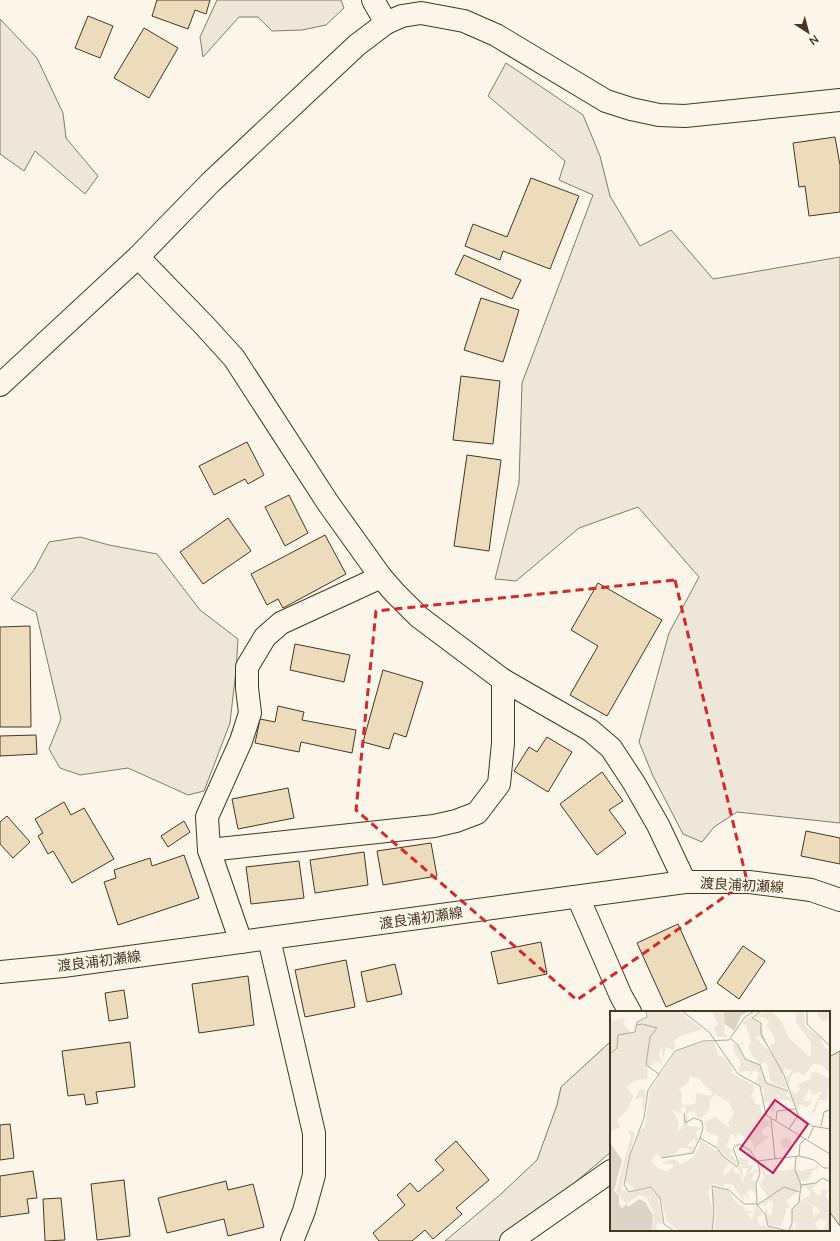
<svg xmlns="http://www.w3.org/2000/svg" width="840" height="1241" font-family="Mulish,'Noto Sans JP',sans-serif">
<rect width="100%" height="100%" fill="#fbf6e9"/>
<g fill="#ede6d9" stroke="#887966">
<path d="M 217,0 L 341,0 L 344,8 L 326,25 L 302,30 L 272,31 L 258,17 L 239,17 L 203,57 L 200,37 Z"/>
<path d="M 0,19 L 37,58 L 63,113 L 66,138 L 98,176 L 85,194 L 35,151 L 24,171 L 0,154 Z"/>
<path d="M 506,63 L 583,115 L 600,156 L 610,196 L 640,246 L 671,230 L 713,279 L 840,257 L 840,823 L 737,812 L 714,827 L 702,842 L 683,834 L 653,776 L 639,742 L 669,633 L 699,577 L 638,507 L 579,528 L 516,581 L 495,579 L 519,483 L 522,383 L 593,195 L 559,180 L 565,161 L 488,96 Z"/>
<path d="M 80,537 L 109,545 L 157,554 L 200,610 L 238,639 L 236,670 L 230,723 L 204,791 L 188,795 L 128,768 L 80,775 L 60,768 L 49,749 L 61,719 L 36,612 L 11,599 L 34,570 L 49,542 Z"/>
<path d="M 609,1043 L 611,1044 L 611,1152 L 535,1216 L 502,1241 L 445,1241 L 501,1194 L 537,1160 L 557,1105 L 561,1087 Z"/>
<path d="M 840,1051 L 840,1226 L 829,1211 L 829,1057 Z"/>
</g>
<g fill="#ecdcbc" stroke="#4a3520">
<path d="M 157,0 L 210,0 L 206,14 L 195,10 L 188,29 L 152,16 Z"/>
<path d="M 88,16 L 113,26 L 100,58 L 75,48 Z"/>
<path d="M 144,28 L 178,48 L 149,98 L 114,78 Z"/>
<path d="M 835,137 L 840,165 L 840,212 L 809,216 L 805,186 L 799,187 L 793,143 Z"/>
<path d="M 531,178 L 579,196 L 550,269 L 503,251 L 500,260 L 465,246 L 473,224 L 507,237 Z"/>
<path d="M 464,255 L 521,280 L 512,299 L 455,274 Z"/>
<path d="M 481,298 L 519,310 L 503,362 L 464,350 Z"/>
<path d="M 461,376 L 500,381 L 493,444 L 453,440 Z"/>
<path d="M 247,442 L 264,475 L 248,484 L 245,479 L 214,495 L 199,466 Z"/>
<path d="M 467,455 L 501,460 L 489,551 L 454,546 Z"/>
<path d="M 289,495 L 308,533 L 285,546 L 265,507 Z"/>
<path d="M 228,518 L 251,551 L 203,584 L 180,552 Z"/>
<path d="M 325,535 L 346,574 L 283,608 L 278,599 L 267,605 L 251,574 Z"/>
<path d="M 598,583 L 662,620 L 607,716 L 570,695 L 598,646 L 571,630 Z"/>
<path d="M 30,626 L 31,727 L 0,727 L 0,627 Z"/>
<path d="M 295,644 L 350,655 L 344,682 L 290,670 Z"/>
<path d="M 383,670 L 423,682 L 406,737 L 394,733 L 389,749 L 363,742 Z"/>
<path d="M 278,706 L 304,712 L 302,720 L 356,730 L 352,753 L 301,742 L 299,752 L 255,743 L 260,719 L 275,722 Z"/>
<path d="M 36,735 L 37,754 L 0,756 L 0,736 Z"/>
<path d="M 547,737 L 572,752 L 548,792 L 514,771 L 529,747 L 537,752 Z"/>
<path d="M 602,772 L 623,801 L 609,810 L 626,833 L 597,855 L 560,804 Z"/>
<path d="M 288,788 L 294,818 L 238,829 L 232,799 Z"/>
<path d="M 64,802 L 71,815 L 84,808 L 114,859 L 72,883 L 53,851 L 48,854 L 38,836 L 43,833 L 35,819 Z"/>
<path d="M 7,816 L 30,842 L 13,858 L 0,844 L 0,822 Z"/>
<path d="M 184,821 L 190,832 L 168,847 L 161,836 Z"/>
<path d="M 806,831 L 840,838 L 840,864 L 801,856 Z"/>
<path d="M 431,843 L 437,876 L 383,885 L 377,851 Z"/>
<path d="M 364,852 L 368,885 L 315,893 L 310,860 Z"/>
<path d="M 184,855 L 199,898 L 118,925 L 104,882 L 116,878 L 114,870 L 150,858 L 152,866 Z"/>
<path d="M 299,861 L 304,898 L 251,904 L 246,867 Z"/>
<path d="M 678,924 L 707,989 L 666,1007 L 637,943 Z"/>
<path d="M 541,942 L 547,974 L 498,984 L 491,952 Z"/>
<path d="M 743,946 L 765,961 L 739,999 L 717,983 Z"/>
<path d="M 346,960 L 355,1007 L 305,1017 L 295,970 Z"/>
<path d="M 395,964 L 402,994 L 367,1002 L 361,972 Z"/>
<path d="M 248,976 L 254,1025 L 199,1033 L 192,984 Z"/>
<path d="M 124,990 L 128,1018 L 109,1021 L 105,993 Z"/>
<path d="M 130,1042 L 135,1087 L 96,1092 L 98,1103 L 86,1105 L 84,1094 L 68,1096 L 62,1051 Z"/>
<path d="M 10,1124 L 14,1158 L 0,1160 L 0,1125 Z"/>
<path d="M 456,1141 L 489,1180 L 456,1208 L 462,1214 L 433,1239 L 425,1230 L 412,1241 L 379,1241 L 373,1233 L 405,1205 L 397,1195 L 410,1183 L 418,1192 L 444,1170 L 435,1160 Z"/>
<path d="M 33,1171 L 37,1198 L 27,1199 L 29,1213 L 0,1217 L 0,1176 Z"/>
<path d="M 124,1180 L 130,1236 L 97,1240 L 91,1184 Z"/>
<path d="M 226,1181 L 228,1190 L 253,1184 L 264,1227 L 228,1236 L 224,1219 L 167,1233 L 158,1198 Z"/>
<path d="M 61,1198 L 65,1240 L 45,1241 L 43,1199 Z"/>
</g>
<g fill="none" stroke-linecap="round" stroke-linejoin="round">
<defs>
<g id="minor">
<path d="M 373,0 L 386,23"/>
<path d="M 138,257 L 204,325 L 234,358 L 328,503 L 381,577 L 395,593 L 419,617 L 503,680 L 590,730 L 611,748 L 634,783 L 658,825 L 685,882"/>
<path d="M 0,385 L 138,257 L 210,183 L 326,74 L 357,45 L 386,23 L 402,16 L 421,13 L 464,21 L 496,35 L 606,101 L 631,109 L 659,115 L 685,116 L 840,100"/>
<path d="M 209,850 L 434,826 L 456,821 L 477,813 L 499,784 L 503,743 L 503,680"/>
<path d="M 578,897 L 621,996 L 630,1012"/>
<path d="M 269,939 L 314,1133 L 314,1175 L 304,1211 L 292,1241"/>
<path d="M 241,942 L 209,850 L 207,817 L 241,741 L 250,713 L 247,688 L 247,667 L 265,637 L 281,623 L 381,577"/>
<path d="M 511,1241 L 611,1171"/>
</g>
<path id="major" d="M 0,972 L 63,966 L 685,882 L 749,882 L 811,890 L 840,900"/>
</defs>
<use href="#minor" stroke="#4a3520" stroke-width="24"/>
<use href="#major" stroke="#4a3520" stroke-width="24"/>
<use href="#minor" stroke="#fbf6e9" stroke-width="22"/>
<use href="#major" stroke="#fbf6e9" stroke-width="22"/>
</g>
<path fill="none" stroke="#d62828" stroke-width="3" stroke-dasharray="8 5" stroke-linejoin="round" d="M 675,580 L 747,881 L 577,1000 L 356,810 L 376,611 Z"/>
<g text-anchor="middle" stroke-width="3" stroke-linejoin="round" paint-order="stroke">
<g font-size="14" fill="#4a3520" stroke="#fbf6e9">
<text transform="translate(742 885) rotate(3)" y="5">渡良浦初瀬線</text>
<text transform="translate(421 918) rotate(-8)" y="5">渡良浦初瀬線</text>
<text transform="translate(99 961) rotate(-7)" y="5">渡良浦初瀬線</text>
</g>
</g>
<g transform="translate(610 1011)">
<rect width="220" height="220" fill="#fbf6e9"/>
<path d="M 37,0 L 67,0 L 93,18 L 70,25 L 64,30 L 66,36 L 62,40 L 56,35 L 53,49 L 52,34 L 49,43 L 53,54 L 48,50 L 45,53 L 44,49 L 41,56 L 36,55 L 38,58 L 37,68 L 26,69 L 16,76 L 24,85 L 16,100 L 7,109 L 10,117 L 0,120 L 0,6 L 2,10 L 15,7 L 13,13 L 22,22 L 26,20 L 27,12 L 38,6 ZM 102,0 L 111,0 L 115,10 L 114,22 L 119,26 L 107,26 L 104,17 L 108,13 ZM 161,0 L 171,10 L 179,27 L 201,47 L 201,32 L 186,11 L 186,0 L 194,0 L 195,15 L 210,26 L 214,35 L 220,40 L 220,62 L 211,54 L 203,53 L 194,65 L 189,61 L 183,62 L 178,73 L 176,67 L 183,58 L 177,59 L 174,56 L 172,63 L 177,78 L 161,72 L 157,53 L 155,51 L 150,54 L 143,46 L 138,35 L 141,31 L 136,14 L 132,12 L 142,4 L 142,9 L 150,12 L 157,35 L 149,25 L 145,26 L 164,45 L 160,34 L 165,32 L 164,25 L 156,14 L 159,10 L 153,6 L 143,7 L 153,1 ZM 208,0 L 220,0 L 220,13 L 219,15 L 219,7 L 213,10 L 207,4 ZM 93,31 L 104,31 L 108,44 L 115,47 L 123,59 L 121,62 L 143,74 L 144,81 L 140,85 L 144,87 L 145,93 L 150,94 L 152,105 L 160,110 L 159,115 L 152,119 L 152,124 L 160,125 L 145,137 L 145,145 L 143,131 L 128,122 L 124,128 L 124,123 L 121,123 L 116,135 L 122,139 L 123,143 L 120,140 L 119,142 L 127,150 L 128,154 L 126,154 L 106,135 L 109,126 L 97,121 L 94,111 L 106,106 L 115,115 L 120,116 L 118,112 L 124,103 L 119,91 L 105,83 L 100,89 L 100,97 L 91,108 L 87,106 L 84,100 L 77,102 L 78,115 L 93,117 L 86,121 L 88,128 L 86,134 L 85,127 L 77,135 L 85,136 L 83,141 L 75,143 L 81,139 L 74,136 L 70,137 L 62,146 L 50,146 L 47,142 L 41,150 L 49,158 L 57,160 L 63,156 L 63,153 L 54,153 L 53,151 L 65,148 L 70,154 L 82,147 L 90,136 L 90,128 L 104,139 L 108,139 L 120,152 L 113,160 L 114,165 L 124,155 L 124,161 L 129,163 L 133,171 L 138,157 L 132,157 L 133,168 L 128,157 L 131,154 L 129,146 L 138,149 L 138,155 L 144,153 L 140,162 L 147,158 L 149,161 L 144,162 L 142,168 L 145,171 L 146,181 L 138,178 L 137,182 L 140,189 L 133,183 L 134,191 L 123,174 L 116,173 L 113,176 L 104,173 L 100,175 L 98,182 L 104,203 L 102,220 L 69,220 L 57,210 L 51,188 L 41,175 L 22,180 L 24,177 L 15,170 L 20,146 L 29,121 L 35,115 L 40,79 L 67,39 ZM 80,65 L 89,68 L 103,82 L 101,85 L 86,82 L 86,92 L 74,95 L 71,91 L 72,82 L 69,78 L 79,71 ZM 71,95 L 76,97 L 75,110 L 70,119 L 67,118 L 69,112 L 62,99 L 71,103 ZM 123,32 L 128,35 L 134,48 L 149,54 L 157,73 L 178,81 L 175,85 L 180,86 L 182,93 L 179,89 L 165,88 L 165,102 L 156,96 L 160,96 L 160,92 L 154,91 L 154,79 L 146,70 L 149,62 L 144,59 L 140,65 L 140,60 L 129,61 L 131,51 L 124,41 ZM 204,60 L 220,68 L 217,89 L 209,89 L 205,101 L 201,102 L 212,80 L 204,83 L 200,82 L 202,79 L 199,78 L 193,90 L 202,90 L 201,93 L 196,96 L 189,93 L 187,98 L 179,78 L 186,83 L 191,76 L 188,76 L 188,73 L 201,68 L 200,61 L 203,63 ZM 34,78 L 36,82 L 34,98 L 32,98 L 33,87 L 25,88 L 29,79 ZM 20,119 L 25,122 L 11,177 L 20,182 L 41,177 L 48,186 L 53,213 L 47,212 L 46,220 L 43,220 L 44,202 L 37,187 L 30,184 L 17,192 L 12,189 L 6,180 L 21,125 L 18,120 ZM170.5 132a5.5 5.5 0 1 1 11 0a5.5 5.5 0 1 1-11 0ZM 149,152 L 156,154 L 152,157 L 157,164 L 163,162 L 165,152 L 167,159 L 171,160 L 183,158 L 191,160 L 206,156 L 207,153 L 209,157 L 202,160 L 199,168 L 191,171 L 191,174 L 208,172 L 202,178 L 208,185 L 212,183 L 210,178 L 220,180 L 215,183 L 220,192 L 220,220 L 213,220 L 217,211 L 210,207 L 205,212 L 209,220 L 180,220 L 182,214 L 184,218 L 187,217 L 182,208 L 182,198 L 191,188 L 199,193 L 202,193 L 203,204 L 210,202 L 208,197 L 192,188 L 200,184 L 200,180 L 195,175 L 176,190 L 181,196 L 175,197 L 176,202 L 171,215 L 159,214 L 156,211 L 155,199 L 157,196 L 158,204 L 162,203 L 163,191 L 159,189 L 155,196 L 153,193 L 149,195 L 158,186 L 149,174 L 155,166 L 151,160 ZM 105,175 L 119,180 L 128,194 L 134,195 L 135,200 L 144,201 L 137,203 L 142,209 L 146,195 L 154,204 L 147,206 L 150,215 L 154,215 L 152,208 L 156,215 L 173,220 L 104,220 L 106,204 L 102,182 Z" fill="#ede6d9" fill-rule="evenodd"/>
<path d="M 113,0 L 138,0 L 131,5 L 124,20 L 115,13 ZM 0,132 L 12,149 L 4,180 L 9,185 L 9,193 L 12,197 L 17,193 L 18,196 L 29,188 L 35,191 L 43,204 L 42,220 L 0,220 Z" fill="#dcd4c6"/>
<path fill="none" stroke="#b4a999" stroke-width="1" d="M 72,0 L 99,21 L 128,63 L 150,75 L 156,104 L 220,143M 151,0 L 142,7 L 151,12 L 151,23 L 174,64 L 188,104 L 202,115 L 220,118M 197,0 L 197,13 L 220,35M 26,14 L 32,13 L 47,17 L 40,26 L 36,54 L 49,63M 121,28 L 128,34 L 135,48 L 150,54 L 156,72 L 178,80M 0,43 L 7,37 L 8,24 L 25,21 L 27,11 L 37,6 L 36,0M 74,102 L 75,112 L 84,107 L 92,110 L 93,117 L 90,127M 161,108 L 165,148M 166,109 L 167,100 L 185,98M 211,115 L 214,101 L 220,99M 179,118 L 188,104M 198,128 L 204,115M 189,145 L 190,133 L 195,128M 51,147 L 83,142 L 90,127 L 107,137 L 113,145 L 127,156 L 129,153 L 123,137 L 129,133 L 140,139 L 147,150 L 189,145 L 204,149 L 214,157 L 220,157M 191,174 L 206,172 L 213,167 L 220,171M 147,194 L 174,176 L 189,181M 147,194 L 155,203 L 158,215 L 178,220M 64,220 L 54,213 L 50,187 L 41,176 L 19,181 L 14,174 L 20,144 L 34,107 L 38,79 L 65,40 L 93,30 L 119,29 L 135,6 L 144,0M 102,220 L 104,203 L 102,175 L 119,179 L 134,193 L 147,193 L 146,172 L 150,163 L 148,150M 178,220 L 182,213 L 182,198 L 189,191 L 191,174 L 185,159 L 186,145"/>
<path fill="#c2185b" fill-opacity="0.15" stroke="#c2185b" stroke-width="2" d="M 165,89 L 198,113 L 163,162 L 130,138 Z"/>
<rect width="220" height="220" fill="none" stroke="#4a3520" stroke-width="2"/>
</g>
<g transform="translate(808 32) rotate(144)" stroke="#fbf6e9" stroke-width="3" paint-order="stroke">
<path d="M0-3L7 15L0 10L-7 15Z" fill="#4a3520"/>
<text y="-6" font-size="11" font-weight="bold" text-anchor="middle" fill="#4a3520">N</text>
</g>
</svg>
